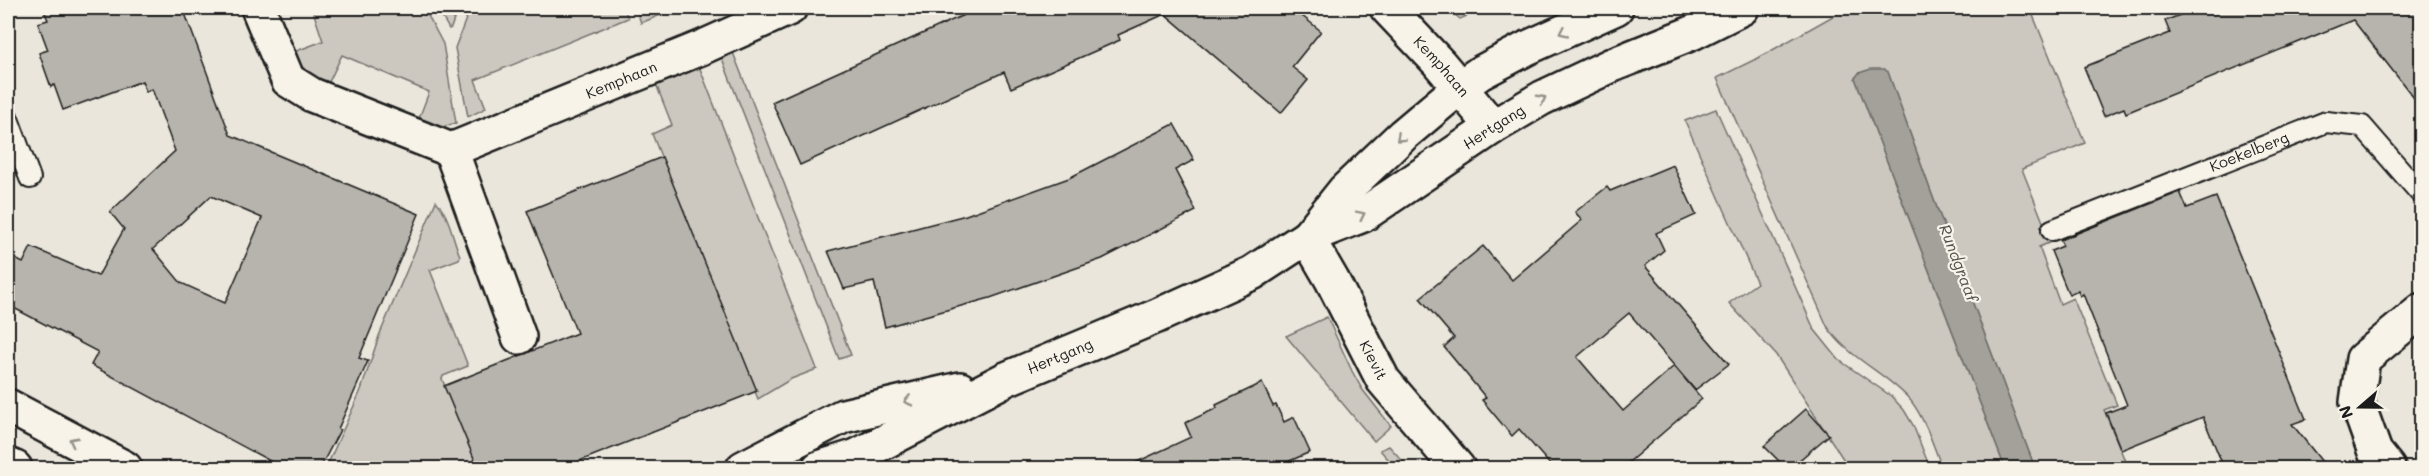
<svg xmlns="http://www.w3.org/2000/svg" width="2429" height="476" font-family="Mali,sans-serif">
<rect width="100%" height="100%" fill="#eae6dc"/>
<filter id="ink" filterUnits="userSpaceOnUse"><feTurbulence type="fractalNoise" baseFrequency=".0167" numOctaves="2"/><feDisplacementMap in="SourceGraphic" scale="12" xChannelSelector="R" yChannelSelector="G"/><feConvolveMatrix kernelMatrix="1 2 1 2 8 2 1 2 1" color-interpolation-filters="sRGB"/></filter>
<g filter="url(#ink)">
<g fill="#ccc8c0" stroke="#74726e" stroke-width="1.5">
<path d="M 312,8 L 424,8 L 443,44 L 456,123 L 439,128 L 418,121 L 429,92 L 342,55 L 328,84 L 303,75 L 291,53 L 323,41 Z"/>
<path d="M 437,8 L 458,8 L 451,28 L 449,29 Z"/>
<path d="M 470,8 L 624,8 L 628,18 L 475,80 L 486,108 L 468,117 L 455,48 Z"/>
<path d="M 636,8 L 675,8 L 675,9 L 641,23 Z"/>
<path d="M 1449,8 L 1486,8 L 1460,19 L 1448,9 Z"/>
<path d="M 1847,8 L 2030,8 L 2085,143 L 2022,169 L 2051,242 L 2039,247 L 2060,304 L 2073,298 L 2117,405 L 2104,410 L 2128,468 L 2035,468 L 1931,192 L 1888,72 L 1855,78 L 2005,468 L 1942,468 C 1934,447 1925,419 1911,401 C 1886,372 1848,359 1827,326 L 1717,78 L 1760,57 Z"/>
<path d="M 732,50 L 851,355 L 839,359 L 721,56 Z"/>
<path d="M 699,66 L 817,369 L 791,379 L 758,399 L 652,134 L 672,125 L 656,84 Z"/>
<path d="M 1716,109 L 1814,329 L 1839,360 L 1891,396 L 1904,410 L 1913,425 L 1930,468 L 1849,468 L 1776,355 L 1729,303 L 1757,283 L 1685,121 Z"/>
<path d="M 436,201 C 450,216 452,237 460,256 L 459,259 L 430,270 L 468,366 L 443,376 L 442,379 L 479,468 L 326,468 L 361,390 L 379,336 Z"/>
<path d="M 1327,317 L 1352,371 L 1362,389 L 1391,426 L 1374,441 L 1286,336 Z"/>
<path d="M 1389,446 L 1409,468 L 1396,468 L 1380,450 Z"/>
</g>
<path fill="#a3a19a" stroke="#6d6c68" stroke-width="1.5" d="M 1871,69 L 1884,69 L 1888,72 L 1931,192 L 2035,468 L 2005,468 L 1855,78 L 1859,73 Z"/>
<g fill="#b6b4ac" stroke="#1c1c1c" stroke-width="1.5" fill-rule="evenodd">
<path d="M 43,8 L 183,8 L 230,135 L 419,214 L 359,358 L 368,361 L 338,429 L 340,430 L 320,468 L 283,468 L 91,365 L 98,352 L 8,305 L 8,255 L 23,263 L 31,247 L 98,276 L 124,229 L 110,212 L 175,151 L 152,89 L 146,92 L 142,81 L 63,110 L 54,85 L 51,87 L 39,53 L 48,50 L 38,23 L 48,20 ZM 211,196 L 262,218 L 225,303 L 181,283 L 153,249 Z"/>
<path d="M 979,8 L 1292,8 L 1321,31 L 1292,67 L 1308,80 L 1281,113 L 1165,14 L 1118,35 L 1120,40 L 1011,88 L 1004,72 L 800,165 L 772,102 Z"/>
<path d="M 2197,8 L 2421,8 L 2421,107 L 2353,20 L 2126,113 L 2124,108 L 2104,116 L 2084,67 L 2170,33 L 2165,21 Z"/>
<path d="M 1174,124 L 1194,160 L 1175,170 L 1196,211 L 1102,259 L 990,298 L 885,327 L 874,282 L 844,289 L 828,251 L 966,215 L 1069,178 Z"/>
<path d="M 662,157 L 757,391 L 562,468 L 478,468 L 444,386 L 577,333 L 527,211 Z"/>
<path d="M 1673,165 L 1696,215 L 1656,233 L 1664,250 L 1645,266 L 1729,364 L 1695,390 L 1629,313 L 1577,357 L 1623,411 L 1674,366 L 1702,399 L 1622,468 L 1553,468 L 1519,429 L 1512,436 L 1482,400 L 1486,398 L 1444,347 L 1454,338 L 1420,298 L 1483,246 L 1512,280 L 1582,220 L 1575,212 L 1607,187 L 1610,191 Z"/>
<path d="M 2180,192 L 2187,208 L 2216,197 L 2306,419 L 2292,424 L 2327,468 L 2224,468 L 2203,417 L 2121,450 L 2106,413 L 2127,405 L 2083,294 L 2080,296 L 2078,291 L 2069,295 L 2051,251 L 2063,246 L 2060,240 Z"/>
<path d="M 1262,383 L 1273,406 L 1276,405 L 1284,422 L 1294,417 L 1310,452 L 1274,468 L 1124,468 L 1191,437 L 1185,423 L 1217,408 L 1216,405 Z"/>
<path d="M 1806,409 L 1829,435 L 1790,468 L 1786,468 L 1764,446 Z"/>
</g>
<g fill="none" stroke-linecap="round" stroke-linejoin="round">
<defs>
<g id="lane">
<path d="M 8,119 L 30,178"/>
<path id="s1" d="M 2052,230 L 2326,122 L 2362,126 L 2422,195"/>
</g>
<g id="street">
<path id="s2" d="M 258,8 L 288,80 L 312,95 L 451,150 L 703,47 L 790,8"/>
<path id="s3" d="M 1387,8 L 1439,63 L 1493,127"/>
<path d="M 451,150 L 519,337"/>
<path id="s4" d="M 1307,237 L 1332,280 L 1383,380 L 1458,468"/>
<path d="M 2388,468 L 2375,452 L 2357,402 L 2363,359 L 2422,310"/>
</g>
<g id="secondary">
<path d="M 1308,236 L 1344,191 L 1403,135 L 1460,87 L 1480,73 L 1527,48 L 1616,8"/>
<path d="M 8,406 L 125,468"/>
<path d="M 8,465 L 15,468"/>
<path d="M 743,468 L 843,416 L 960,389"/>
<path id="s5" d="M 819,468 L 857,456 L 1006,379 L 1157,316 L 1252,273 L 1307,237 L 1363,215 L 1493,127 L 1542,98 L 1612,65 L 1692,33 L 1742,8"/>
</g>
</defs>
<use href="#lane" stroke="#1c1c1c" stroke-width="24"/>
<use href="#street" stroke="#1c1c1c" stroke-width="38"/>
<use href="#secondary" stroke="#1c1c1c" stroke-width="38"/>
<use href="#lane" stroke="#f7f3e8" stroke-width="20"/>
<use href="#street" stroke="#f7f3e8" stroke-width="33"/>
<use href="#secondary" stroke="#f7f3e8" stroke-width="33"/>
</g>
<defs><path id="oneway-chevron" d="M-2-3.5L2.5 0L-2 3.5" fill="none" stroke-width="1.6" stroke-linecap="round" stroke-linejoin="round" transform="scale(1.5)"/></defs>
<g stroke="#94928c">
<use href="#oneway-chevron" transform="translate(1563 32) rotate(155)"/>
<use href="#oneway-chevron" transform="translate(1542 99) rotate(-28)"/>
<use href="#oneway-chevron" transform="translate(1400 138) rotate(138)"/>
<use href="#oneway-chevron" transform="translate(1361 215) rotate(-26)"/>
<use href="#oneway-chevron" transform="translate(908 401) rotate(167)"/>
<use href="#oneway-chevron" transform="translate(73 441) rotate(-152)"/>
</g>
</g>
<g text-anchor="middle" stroke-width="4.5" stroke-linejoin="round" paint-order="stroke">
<g font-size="15" fill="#1c1c1c" stroke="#f7f3e8">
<text dy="5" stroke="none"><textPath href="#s3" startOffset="80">Kemphaan</textPath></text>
<text dy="5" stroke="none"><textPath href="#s2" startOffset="440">Kemphaan</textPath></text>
<text dy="5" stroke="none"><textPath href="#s5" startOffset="759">Hertgang</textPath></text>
<text dy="5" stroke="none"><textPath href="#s1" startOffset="212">Koekelberg</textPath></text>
<text dy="5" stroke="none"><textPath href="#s5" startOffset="266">Hertgang</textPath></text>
<text dy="5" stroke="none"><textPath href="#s4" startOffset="140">Kievit</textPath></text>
</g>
<g font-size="16" font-style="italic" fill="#52514e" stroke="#f7f3e8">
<text transform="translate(1959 263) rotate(69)" y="6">Rundgraaf</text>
</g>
</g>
<rect width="2429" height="476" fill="none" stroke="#f7f3e8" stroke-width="30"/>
<rect x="15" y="15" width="2399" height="446" fill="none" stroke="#1c1c1c" stroke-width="2" filter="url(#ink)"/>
<g transform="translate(2360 407) rotate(250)" stroke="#f7f3e8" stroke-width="4.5" paint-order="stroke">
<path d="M0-4.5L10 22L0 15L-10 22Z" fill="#1c1c1c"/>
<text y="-9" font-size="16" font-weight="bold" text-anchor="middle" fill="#1c1c1c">N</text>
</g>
</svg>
